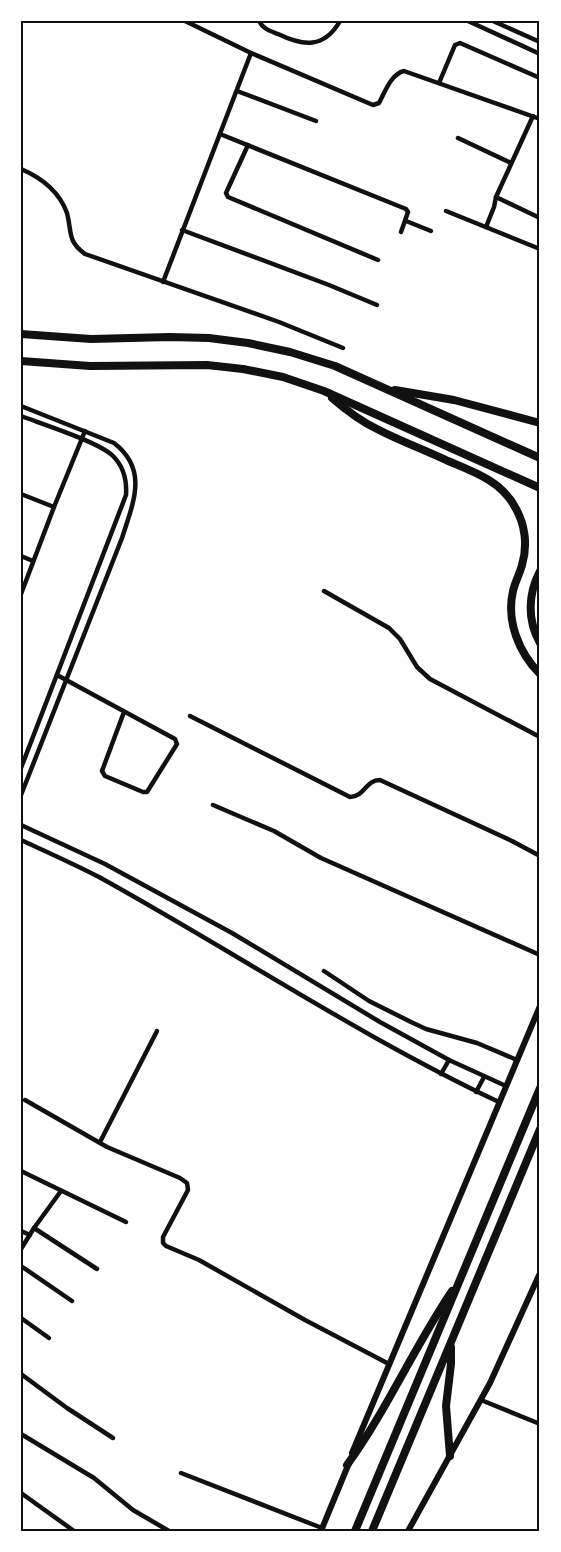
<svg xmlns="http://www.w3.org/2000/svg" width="561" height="1552" font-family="'IBM Plex Serif',serif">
<rect width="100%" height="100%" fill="#fff"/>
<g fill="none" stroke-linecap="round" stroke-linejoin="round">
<g stroke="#111" stroke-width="4.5">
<path d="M 185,21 L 251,53 L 373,105 L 379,103 C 385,92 391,74 404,71 L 540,119"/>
<path d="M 259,21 C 263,29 270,31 278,34 C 303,46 324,49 340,21"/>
<path d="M 468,21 L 540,54"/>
<path d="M 493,21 L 540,42"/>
<path d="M 439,83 L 455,45 L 460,43 L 540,78"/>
<path d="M 237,91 L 316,121"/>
<path d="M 220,134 L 406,209 L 408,212 L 401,232"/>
<path d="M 458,138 L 511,163"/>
<path d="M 248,145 L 226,193 L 228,197 L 378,260"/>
<path d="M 21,169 C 42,178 59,191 67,213 C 72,232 67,241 85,254 L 279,322 L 343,348"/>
<path d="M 496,197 L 540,218"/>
<path d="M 446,211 L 540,249"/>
<path d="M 406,221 L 431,231"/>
<path d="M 486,227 L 494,207 L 496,197 L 533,116"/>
<path d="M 182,230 L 329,285 L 377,305"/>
<path d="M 163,282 L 251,53"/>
<path d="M 21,406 L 114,443 C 149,470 133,503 122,538 L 21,795"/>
<path d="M 21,416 C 42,424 99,442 113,456 C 124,467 127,480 126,495 L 21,768"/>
<path d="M 21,494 L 54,507"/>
<path d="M 21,556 L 33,561"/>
<path d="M 324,591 L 389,628 L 400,639 L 417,667 L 430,679 L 540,737"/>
<path d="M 21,594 L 54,507 L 85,431"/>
<path d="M 57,675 L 175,739 L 177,744 L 147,792 L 143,792 L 105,776 L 102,771 L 124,712"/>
<path d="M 190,716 L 350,797 C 366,796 365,780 380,780 L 512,841 L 540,856"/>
<path d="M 213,805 L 274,831 L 321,858 L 540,955"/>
<path d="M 21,825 L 105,864 L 232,933 L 380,1022 L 449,1060 L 506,1086"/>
<path d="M 21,840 C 47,852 74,864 99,877 C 233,951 361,1037 499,1102"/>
<path d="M 324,971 L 369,1001 L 411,1022 L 426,1029 L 477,1043 L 517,1060"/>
<path d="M 441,1074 L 449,1060"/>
<path d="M 476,1092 L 484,1077"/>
<path d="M 25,1100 L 107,1147 L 180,1178 L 187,1183 L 188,1190 L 163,1237 L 163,1243 L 166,1246 L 199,1260 L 305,1320 L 389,1364"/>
<path d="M 100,1142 L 157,1031"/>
<path d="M 21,1171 L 126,1222"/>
<path d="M 34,1228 L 97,1269"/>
<path d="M 21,1231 L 30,1235"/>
<path d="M 21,1249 L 34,1228 L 61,1191"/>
<path d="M 21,1266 L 72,1301"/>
<path d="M 21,1318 L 49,1338"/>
<path d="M 21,1374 L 67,1408 L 113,1438"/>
<path d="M 481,1400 L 540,1424"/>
<path d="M 21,1434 L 94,1478 L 133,1510 L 169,1531"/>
<path d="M 181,1473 L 322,1528"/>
<path d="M 21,1493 L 74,1531"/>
</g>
<g stroke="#111" stroke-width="6">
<path d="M 352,1453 L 540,1006"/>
<path d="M 321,1531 L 349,1463"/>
<path d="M 408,1531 L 490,1383 L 540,1273"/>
</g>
<g stroke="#111" stroke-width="8">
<path d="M 21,334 L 91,339 L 170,337 L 209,338 L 248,343 L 290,352 L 335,366 L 540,458"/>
<path d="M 21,361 L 90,366 L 207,365 L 243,369 L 283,377 L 324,391 L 540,488"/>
<path d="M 395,390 L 454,400 L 540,423"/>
<path d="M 332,398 C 346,410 360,421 377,429 C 400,441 425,450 448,461 C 474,472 501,481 515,507 C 525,524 528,545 522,565 C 520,573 515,582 513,591 C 506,621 519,653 540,674"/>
<path d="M 540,571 C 528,594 527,620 540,643"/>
</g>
<g stroke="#111" stroke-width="8">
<path d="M 450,1456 L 446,1406 L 451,1364 L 451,1347"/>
<path d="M 347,1465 C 387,1410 414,1347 452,1291"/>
<path d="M 355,1531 L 540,1088"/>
<path d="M 372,1531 L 540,1129"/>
</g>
</g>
<rect width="561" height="1552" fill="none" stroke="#ffffff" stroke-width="45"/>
<rect x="22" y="22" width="516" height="1508" fill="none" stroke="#111" stroke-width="2"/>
</svg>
